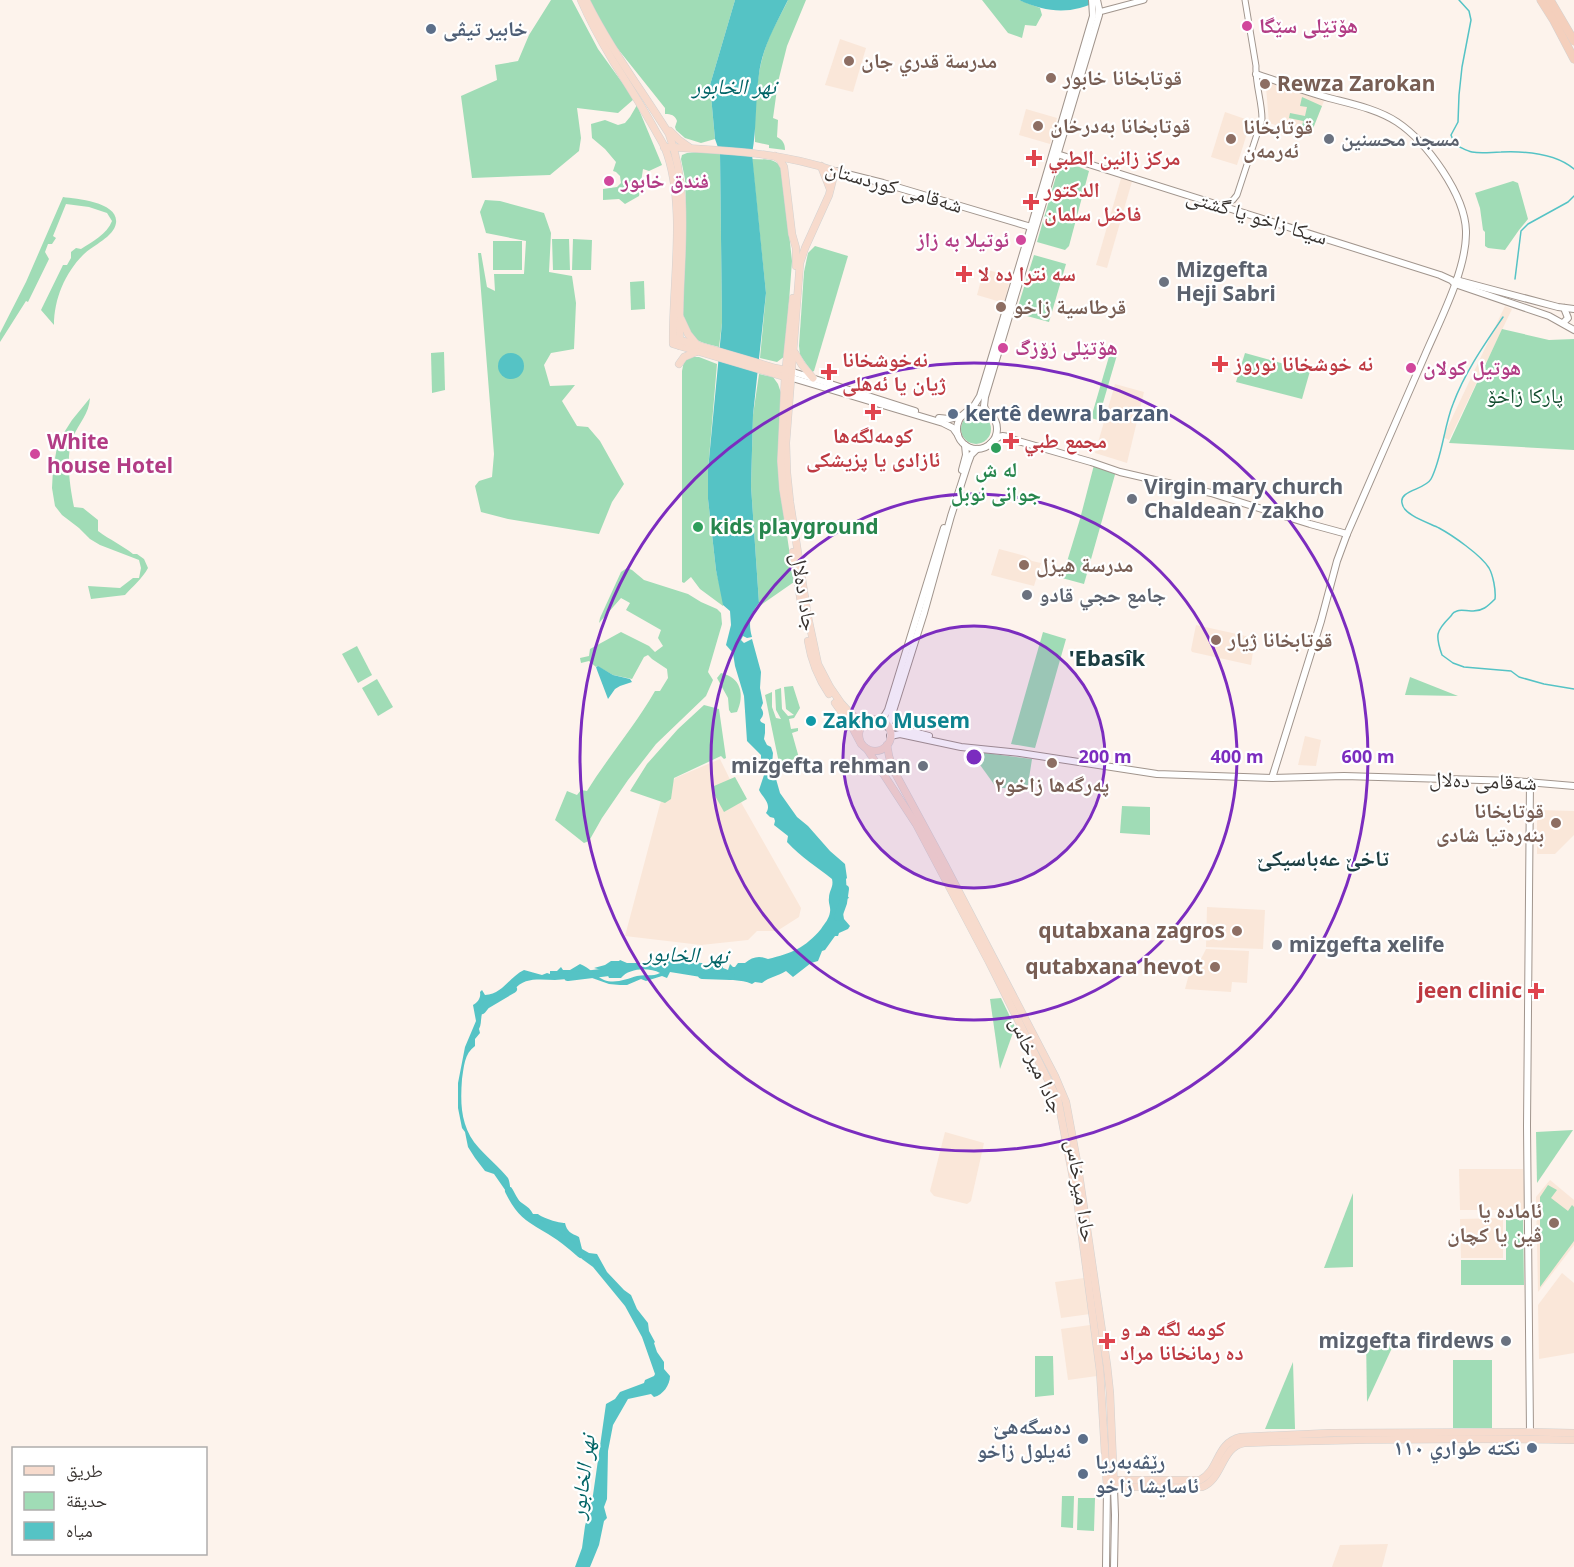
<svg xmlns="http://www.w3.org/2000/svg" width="1574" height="1567" font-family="'Noto Sans','Noto Naskh Arabic',sans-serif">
<rect width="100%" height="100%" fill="#fdf3ec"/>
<g fill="#fae7d9">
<path d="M 840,39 L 866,48 L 853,92 L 825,85 Z"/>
<path d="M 1273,84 L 1324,101 L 1310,136 L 1269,123 L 1266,87 Z"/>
<path d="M 1026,109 L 1057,118 L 1050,144 L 1019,135 Z"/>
<path d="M 1225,112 L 1251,121 L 1237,165 L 1211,157 Z"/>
<path d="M 1122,175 L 1133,178 L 1107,268 L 1096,265 Z"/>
<path d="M 984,269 L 1011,276 L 1004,303 L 977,295 Z"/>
<path d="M 1505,306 L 1512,309 L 1449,440 L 1443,437 Z"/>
<path d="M 1115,384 L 1144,392 L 1127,463 L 1095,453 Z"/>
<path d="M 999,549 L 1025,556 L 1032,561 L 1041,563 L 1034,586 L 991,575 Z"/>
<path d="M 1196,625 L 1255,638 L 1251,665 L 1192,652 L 1191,650 Z"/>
<path d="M 1305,736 L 1321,740 L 1316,766 L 1298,765 Z"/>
<path d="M 720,759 L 742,804 L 801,908 L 799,917 L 777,931 L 757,931 L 748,940 L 701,945 L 625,936 L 660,804 L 675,778 Z"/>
<path d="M 1537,810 L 1574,811 L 1574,835 L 1555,854 L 1537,854 Z"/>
<path d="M 1207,907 L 1265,910 L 1263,949 L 1206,947 Z"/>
<path d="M 1206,949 L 1249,951 L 1247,983 L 1232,982 L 1231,992 L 1185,989 L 1192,963 L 1198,964 L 1203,955 Z"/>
<path d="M 945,1132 L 984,1143 L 971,1201 L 967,1204 L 934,1196 L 930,1191 Z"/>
<path d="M 1459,1169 L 1523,1169 L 1525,1210 L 1460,1210 Z"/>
<path d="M 1550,1180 L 1574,1200 L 1574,1245 L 1538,1292 L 1536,1197 Z"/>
<path d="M 1503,1218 L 1503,1258 L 1461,1258 L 1460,1219 Z"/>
<path d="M 1562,1273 L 1574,1283 L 1574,1353 L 1539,1359 L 1538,1305 Z"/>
<path d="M 1084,1278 L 1090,1314 L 1061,1318 L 1055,1282 Z"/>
<path d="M 1090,1325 L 1097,1376 L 1068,1380 L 1061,1329 Z"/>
<path d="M 1388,1544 L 1382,1567 L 1332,1567 L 1340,1545 Z"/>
</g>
<g fill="#a0dcb6">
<path d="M 551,0 L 572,0 L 598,49 L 634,99 L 618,113 L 577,108 L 581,138 L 579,151 L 550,175 L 472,178 L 461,96 L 497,80 L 495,65 L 518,61 L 529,35 Z"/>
<path d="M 589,0 L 735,0 L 710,85 L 715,139 L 701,143 L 685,138 L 676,130 L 675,127 L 677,121 C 675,115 671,114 665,114 L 665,108 L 610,39 Z"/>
<path d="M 788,0 L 806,0 L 787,46 L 778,82 L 773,118 L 778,120 L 777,137 C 783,140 785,144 785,150 L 769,148 L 769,145 L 755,142 C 755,110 755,77 766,46 C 771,30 781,15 788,0 Z"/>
<path d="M 982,0 L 1019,0 L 1040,8 L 1042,15 L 1036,26 L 1025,25 L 1022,38 L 1008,33 Z"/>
<path d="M 1302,97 L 1322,106 L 1310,136 L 1301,133 L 1303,121 L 1289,118 L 1290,113 L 1305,116 L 1307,107 L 1300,106 Z"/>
<path d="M 637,105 L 662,165 L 649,171 L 643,169 L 639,196 L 625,204 L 619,199 L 603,200 L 603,189 L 617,187 L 621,183 L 620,176 L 616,172 L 613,171 L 616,162 L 605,149 L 592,138 L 591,124 L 605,120 L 618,125 L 625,123 L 630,117 Z"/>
<path d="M 697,152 L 720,153 L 722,323 L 719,347 C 713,345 705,344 699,341 C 689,336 684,320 682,310 L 686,208 L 685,179 L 681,159 L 682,155 L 687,153 Z"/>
<path d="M 752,159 C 764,160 776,157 782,169 L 792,261 L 785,356 L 777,362 L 760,358 L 766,293 Z"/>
<path d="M 1065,161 L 1089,171 L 1069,246 L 1065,250 L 1037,242 L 1059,166 Z"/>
<path d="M 1513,181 L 1518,183 L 1528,219 L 1519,230 L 1505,250 L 1488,248 L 1485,246 L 1485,232 L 1483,230 L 1480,208 L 1475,193 Z"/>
<path d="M 63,197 C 77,199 119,202 116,223 C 114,237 93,245 83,255 C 65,273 54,299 54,325 L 41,310 L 63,265 L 67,265 L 71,258 L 71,252 L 76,248 L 81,249 C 92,242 107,234 112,221 L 107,213 L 89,207 L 66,204 L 53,236 L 56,238 L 52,244 L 48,244 L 45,252 L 49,259 L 28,302 L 26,301 L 0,342 L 0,333 L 26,282 Z"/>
<path d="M 485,200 L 500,201 L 544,213 L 551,233 L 549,272 L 572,276 L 576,303 L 574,349 L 551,353 L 544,365 L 550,386 L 575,385 L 562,401 L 577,426 L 588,427 L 600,441 L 624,484 L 612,502 L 599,534 L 508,519 L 481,512 L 475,486 L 479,481 L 492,477 L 494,454 L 478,253 L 481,253 L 487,287 L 495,291 L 494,274 L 524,274 L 526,241 L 486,233 L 480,212 Z"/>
<path d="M 552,239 L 569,239 L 570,270 L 553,270 Z"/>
<path d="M 573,239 L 592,240 L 591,270 L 572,270 Z"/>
<rect x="493" y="241" width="29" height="29"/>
<path d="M 815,246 L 848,256 L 814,371 L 812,372 L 800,355 L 799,346 L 804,272 L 808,253 Z"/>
<path d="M 1034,255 L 1066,264 L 1049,322 L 1016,313 Z"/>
<path d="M 644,281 L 645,309 L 631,310 L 630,282 Z"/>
<path d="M 1502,329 L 1549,340 L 1574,339 L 1574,450 L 1449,443 Z"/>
<path d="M 444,352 L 445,390 L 432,393 L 431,353 Z"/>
<path d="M 1110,353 L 1117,355 L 1098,420 L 1091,418 Z"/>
<path d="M 1245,353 L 1310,371 L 1302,399 L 1236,382 Z"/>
<path d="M 690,357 L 699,357 L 717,364 L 708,470 L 708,499 L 716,570 L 723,599 L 723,606 L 700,589 L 691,577 L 684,583 L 682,582 L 682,371 L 684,361 Z"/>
<path d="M 759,374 L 773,377 L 778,384 L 782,396 L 779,425 L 780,489 L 794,582 L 761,605 L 759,603 L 751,486 L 753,415 Z"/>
<path d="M 90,398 C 89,414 79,423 73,437 C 65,456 70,487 74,507 L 83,508 L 98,520 L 98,531 C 110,540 122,545 133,554 L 137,554 L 144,559 L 148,568 C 142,579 133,586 125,595 L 91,599 L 88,586 L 120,588 L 133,578 L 139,578 L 141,568 L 139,560 L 100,545 L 90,539 L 79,528 L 62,515 L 55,506 L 52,488 L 53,469 L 58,442 L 72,420 Z"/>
<circle cx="976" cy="429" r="15"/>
<path d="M 1094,465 L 1116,471 L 1084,584 L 1062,578 L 1080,519 Z"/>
<path d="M 627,568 L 632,570 L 644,580 L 688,594 L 701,602 L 717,609 L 721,613 L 722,624 L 708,672 L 713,680 L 706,696 L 656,744 L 628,780 L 602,818 L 589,841 L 584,843 L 555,820 L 567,791 L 577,795 L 581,790 L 587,791 C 608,757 635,726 655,691 L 660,691 L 668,678 L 667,669 L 652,659 L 648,655 L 644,657 L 632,679 L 613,675 L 597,666 L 596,667 L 589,661 L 581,663 L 580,658 L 589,656 L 590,649 L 621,632 L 649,646 L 655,652 L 663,646 L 658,638 L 661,630 L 626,610 L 630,603 L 621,598 L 599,623 L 600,618 L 621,572 Z"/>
<path d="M 1043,632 L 1066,639 L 1035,748 L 1011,744 Z"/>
<path d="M 357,646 L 372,675 L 358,683 L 342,654 Z"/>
<path d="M 721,673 C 741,677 745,695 737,712 L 731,713 L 729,710 L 728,698 L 717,678 Z"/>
<path d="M 1410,677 L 1458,696 L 1405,695 Z"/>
<path d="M 377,679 L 393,707 L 378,716 L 362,688 Z"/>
<path d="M 793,686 L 800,708 L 794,718 L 789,719 L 791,729 L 798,728 L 798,731 L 792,733 L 799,758 L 779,763 L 765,695 L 772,692 L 772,707 L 776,718 L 781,719 L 776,710 L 775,690 L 781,688 L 782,709 L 788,716 L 794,715 L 786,709 L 784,687 Z"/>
<path d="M 704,705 L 719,709 L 726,758 L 724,759 L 721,756 L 674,778 L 671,799 L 665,803 L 630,791 L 647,764 L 678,729 Z"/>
<path d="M 970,751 L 1032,759 L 1027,791 L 996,787 Z"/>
<path d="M 735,777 L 747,799 L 724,812 L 713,792 L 714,786 Z"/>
<path d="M 1122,806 L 1150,807 L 1150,835 L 1120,833 Z"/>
<path d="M 1001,998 L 1015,1027 L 1000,1069 L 990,999 Z"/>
<path d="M 1573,1130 L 1537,1183 L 1536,1132 Z"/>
<path d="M 1548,1185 L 1557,1190 L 1551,1198 L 1568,1211 L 1572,1205 L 1574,1207 L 1574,1241 L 1540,1287 L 1540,1197 Z"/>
<path d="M 1353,1193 L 1353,1267 L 1324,1268 Z"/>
<path d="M 1506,1219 L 1523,1219 L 1524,1285 L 1461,1285 L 1461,1260 L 1506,1260 Z"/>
<path d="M 1397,1337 L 1367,1402 L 1366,1338 Z"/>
<path d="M 1035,1356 L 1053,1356 L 1054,1395 L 1035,1397 Z"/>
<rect x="1453" y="1360" width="39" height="68"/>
<path d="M 1293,1362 L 1295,1429 L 1265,1429 Z"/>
<path d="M 1062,1496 L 1074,1496 L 1073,1528 L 1061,1527 Z"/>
<path d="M 1078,1498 L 1095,1498 L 1094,1531 L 1077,1530 Z"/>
</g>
<g fill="#55c3c5">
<path d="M 735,0 L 788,0 C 776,24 762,48 759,74 C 755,101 757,128 752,154 L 766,293 L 753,415 L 751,486 L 759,603 C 750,614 748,623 752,637 L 747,638 L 743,636 L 741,640 L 744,643 L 752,639 L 761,672 L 760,688 L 763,703 L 761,708 C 764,712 764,715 760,720 L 761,722 L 765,724 L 765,733 L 764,739 L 767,745 L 771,747 L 773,753 L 772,765 L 780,793 L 797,817 L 808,826 L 830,851 L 845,864 L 847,878 L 846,879 L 847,895 L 849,898 L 844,900 L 842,907 L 844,919 L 850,926 L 848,929 L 839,933 L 838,936 L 835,936 L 825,950 L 822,951 L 818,961 L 811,963 L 793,977 L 786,971 C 778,976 769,977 762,983 L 755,982 L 752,984 C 740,978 730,983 719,975 L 712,975 L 707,978 L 670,972 L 667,978 L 662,976 L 646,981 L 641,979 L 627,985 L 620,985 L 609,984 L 578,973 C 560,989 530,969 514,990 C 504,995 487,999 483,1011 C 480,1018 482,1024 479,1029 L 480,1033 L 475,1039 L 475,1046 C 464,1054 464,1067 462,1079 C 460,1106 461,1128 479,1148 C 488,1158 500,1168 508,1178 C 511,1184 509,1191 513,1195 C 519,1203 529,1205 533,1214 L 538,1214 C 542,1218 559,1223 565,1223 C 567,1232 571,1233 579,1237 L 582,1249 L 589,1253 L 597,1254 L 607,1272 L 624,1290 L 631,1295 L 637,1309 L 648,1323 L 649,1331 L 655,1342 L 654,1343 L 657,1352 L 664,1362 L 664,1369 L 670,1376 C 670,1385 663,1395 654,1397 L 651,1394 L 628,1399 L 613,1425 L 608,1451 L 607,1499 L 604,1507 L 607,1518 L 604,1521 L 599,1545 L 590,1567 L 575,1567 L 582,1548 L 585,1526 L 593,1495 L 606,1404 L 615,1399 L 620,1392 L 644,1383 L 645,1380 L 654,1376 L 655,1374 L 642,1337 L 625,1306 L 593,1267 L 582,1259 L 567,1239 L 552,1230 L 546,1229 L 540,1225 L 538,1225 L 521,1206 L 510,1197 L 494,1174 L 485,1171 L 475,1158 L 468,1147 L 465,1132 L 462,1128 L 458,1108 L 458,1083 L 465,1047 L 476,1021 L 473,1005 C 478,1002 481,998 480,992 L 482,990 L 485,995 C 503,994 509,977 524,970 L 542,975 L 547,973 L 550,974 L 550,971 L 557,971 L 561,967 L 563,970 L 570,970 L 580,964 C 589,967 595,976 604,980 C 615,984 627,979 637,976 C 645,974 652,977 660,973 C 649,967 629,968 621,978 L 609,978 L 606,971 L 594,968 L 605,965 L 611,961 L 619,961 L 620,960 L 627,963 L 645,963 L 648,960 L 648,957 L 680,962 L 702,963 L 714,966 L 720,961 L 723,962 L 723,968 L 728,970 L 730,964 L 733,967 L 735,967 L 738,963 L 745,963 C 752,957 759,955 768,959 C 792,953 805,948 821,929 C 825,923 829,919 830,912 C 831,907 828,903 829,898 C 829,890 834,887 832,879 C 817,867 801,857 787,842 L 788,836 L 774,825 L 775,821 L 774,818 L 770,817 L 766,813 C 772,804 763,798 759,790 L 764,775 L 761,765 L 761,755 L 747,741 L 744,696 L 735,666 L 733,653 L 726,645 L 731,625 L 730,611 L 723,605 L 716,570 L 708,499 L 708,470 L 722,323 L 720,153 L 715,139 L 710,85 Z"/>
<path d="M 1019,0 L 1100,0 C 1071,15 1048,13 1019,0 Z"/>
<circle cx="511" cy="366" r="13"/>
<path d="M 598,666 L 613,675 L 630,679 L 632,682 L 620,686 L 615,689 L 608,699 L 597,670 L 596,667 Z"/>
</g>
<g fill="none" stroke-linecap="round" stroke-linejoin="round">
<g stroke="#55c3c5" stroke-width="1.5">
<path d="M 1459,0 L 1469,11 L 1471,20 L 1462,67 L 1459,95 L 1458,122 L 1451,135 L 1455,145 C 1461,147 1466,151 1472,152 C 1482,154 1492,152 1501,152 C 1525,151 1555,153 1574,169"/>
<path d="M 1515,279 L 1521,231 L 1528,224 L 1568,202 L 1574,196"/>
<path d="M 1503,317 C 1484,345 1465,372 1453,404 C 1444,426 1442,458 1431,479 C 1425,490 1399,490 1402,503 C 1403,515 1429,523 1439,528 C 1452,535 1481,555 1489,568 C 1493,575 1496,590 1495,599 C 1488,606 1482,612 1471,611 C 1466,611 1461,609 1457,611 C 1451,613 1454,613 1450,617 C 1436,631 1435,635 1442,655 L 1453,663 L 1464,667 L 1511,671 L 1519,677 L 1544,684 L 1574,689"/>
</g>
<g stroke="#55c3c5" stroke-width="8">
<path d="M 838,917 L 843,903 L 845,889"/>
<path d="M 702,975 L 731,976"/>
<path d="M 568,977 L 617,971"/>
<path d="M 482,1010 L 486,1005 L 513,989"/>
<path d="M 509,1191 C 522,1217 531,1219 554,1233 C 564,1239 573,1247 581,1254"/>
</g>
<defs>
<g id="tertiary">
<path d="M 1099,12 L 1144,0"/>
<path d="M 1222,206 L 1233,200 L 1237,195 L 1262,119 C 1262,101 1255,84 1256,66 L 1245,0"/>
</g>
<g id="secondary">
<path d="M 1256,74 C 1280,82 1304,91 1329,98 C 1352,104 1377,109 1397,122 C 1427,142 1465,195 1466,231 C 1467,269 1440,320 1425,355 C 1399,415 1373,474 1347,534 L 1337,561 L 1321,621 L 1272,778"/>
<path d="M 1057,154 L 1440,275 L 1451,280 L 1455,284 L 1549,316 L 1574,330"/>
<path d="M 835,171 L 883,183 L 1031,227"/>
<path d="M 1456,280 L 1558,307 L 1574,309"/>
<path d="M 1563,323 L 1568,318 L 1564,308"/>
<path d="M 793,372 L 915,411"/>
<path d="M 789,377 L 943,423 L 953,428 L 958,435"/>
<path d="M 972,409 L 980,396 L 1031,227 L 1093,16 L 1092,0"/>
<circle cx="977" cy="429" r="20"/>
<path d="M 986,411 L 984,406 L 985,397 L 1099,15 L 1099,9 L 1097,0"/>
<path d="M 939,418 L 949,419 L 962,416"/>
<path d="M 990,444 C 998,437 1001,433 1011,439 L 1091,462 L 1120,472 L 1211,493 L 1310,524 L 1347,534"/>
<path d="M 962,470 L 966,455 L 965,445"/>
<path d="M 880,720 L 885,715 L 888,710 L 944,528"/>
<path d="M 888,727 L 924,613 L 951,516 L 968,463 L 971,455 L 977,449"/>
<path d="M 888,727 L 895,727 L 929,736"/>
<path d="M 890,736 L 900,734 L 961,747 L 1020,753 L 1157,774 L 1272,778 L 1344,776 L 1515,781 L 1574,786"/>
<path d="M 1530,781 L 1527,1126 L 1530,1432"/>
<path d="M 1114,1488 L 1115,1515 L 1114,1567"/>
<path d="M 1106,1567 L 1107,1487"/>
</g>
<g id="primary">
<path d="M 581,0 C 590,21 601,41 613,61 C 627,83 641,105 654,128 C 657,134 662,141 665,148 C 687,204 672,284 673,344 L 785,377"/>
<path d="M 586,0 C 609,47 641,89 669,134 C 694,201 676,276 680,346"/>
<path d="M 670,131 L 679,140 L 689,147"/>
<path d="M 664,147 C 721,150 781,152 835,171 L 829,195 L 805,248 L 800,263 L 786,443 L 787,473 L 790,502 L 808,617 L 818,664 L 830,687 L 841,703 L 851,714 L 865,723"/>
<path d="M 775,156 L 780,160 L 784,167 L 792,234 L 796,248 L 796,266"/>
<path d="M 821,166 L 830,189"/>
<path d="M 681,319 L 688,334 L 697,345"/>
<path d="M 677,339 L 775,368 L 790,371"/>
<path d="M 795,353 L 802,365 L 813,378"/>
<path d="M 679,364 L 684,357 L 696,352"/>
<path d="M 790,532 L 783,489 L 781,461 L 785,377 L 793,298"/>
<path d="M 793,552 L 801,603"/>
<path d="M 808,641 C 811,660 818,678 829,694"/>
<path d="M 835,703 L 851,725 L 861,744"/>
<circle cx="875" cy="735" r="16"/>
<path d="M 887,745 L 889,756 L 893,769 L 945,865 L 1055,1076 L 1066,1102 L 1078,1167 L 1107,1365 L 1110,1393 L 1114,1488"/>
<path d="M 867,749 L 916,824 L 989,962 L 1058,1100 L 1077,1199 L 1100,1371 L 1107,1487 L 1202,1487 C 1223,1479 1221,1447 1244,1443 C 1354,1439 1464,1438 1574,1440"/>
<path d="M 1109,1480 L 1200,1480 C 1220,1470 1215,1443 1241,1437 L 1331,1433 L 1530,1432 L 1574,1433"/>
</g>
<g id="trunk">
<path d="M 1541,0 L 1553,19 L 1574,59"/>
<path d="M 1550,0 L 1574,41"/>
</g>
</defs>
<use href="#tertiary" stroke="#a1958d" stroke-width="7"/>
<use href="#secondary" stroke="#a1958d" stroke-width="8"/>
<use href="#primary" stroke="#d3d2d1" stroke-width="8"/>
<use href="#trunk" stroke="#d3d2d1" stroke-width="9"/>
<use href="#tertiary" stroke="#fff" stroke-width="5"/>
<use href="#secondary" stroke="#fff" stroke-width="6"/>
<use href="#primary" stroke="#f7dbcd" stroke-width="7"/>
<use href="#trunk" stroke="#f4cfbc" stroke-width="8"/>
</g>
<circle cx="974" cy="757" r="131" fill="#7b2cbf" fill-opacity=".12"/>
<g fill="none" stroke="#7b2cbf" stroke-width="3">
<circle cx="974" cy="757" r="131"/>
<circle cx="974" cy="757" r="263"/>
<circle cx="974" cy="757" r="394"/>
</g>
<g fill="#d1479c" stroke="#fff" stroke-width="2">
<circle cx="1247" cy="26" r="6"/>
<circle cx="609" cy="181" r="6"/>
<circle cx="1021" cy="240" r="6"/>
<circle cx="1003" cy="348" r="6"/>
<circle cx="1411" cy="368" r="6"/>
<circle cx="35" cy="454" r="6"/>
</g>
<g fill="#5c6f8a" stroke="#fff" stroke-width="2">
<circle cx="431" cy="29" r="6"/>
<circle cx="953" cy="414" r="6"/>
<circle cx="1083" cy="1439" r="6"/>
<circle cx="1532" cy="1448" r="6"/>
<circle cx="1083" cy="1474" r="6"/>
</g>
<g fill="#8d6e63" stroke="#fff" stroke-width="2">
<circle cx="849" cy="61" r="6"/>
<circle cx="1051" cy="78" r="6"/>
<circle cx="1265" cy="84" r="6"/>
<circle cx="1038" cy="126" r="6"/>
<circle cx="1231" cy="139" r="6"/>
<circle cx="1001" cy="307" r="6"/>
<circle cx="1024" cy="565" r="6"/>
<circle cx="1216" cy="640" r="6"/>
<circle cx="1052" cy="763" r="6"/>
<circle cx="1556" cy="823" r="6"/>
<circle cx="1237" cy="931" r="6"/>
<circle cx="1215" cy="967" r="6"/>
<circle cx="1554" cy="1223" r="6"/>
</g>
<g fill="#6b7280" stroke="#fff" stroke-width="2">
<circle cx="1329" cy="139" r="6"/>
<circle cx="1164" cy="282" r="6"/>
<circle cx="1132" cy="499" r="6"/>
<circle cx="1027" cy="595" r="6"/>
<circle cx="923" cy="766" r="6"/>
<circle cx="1277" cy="945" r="6"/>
<circle cx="1506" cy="1341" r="6"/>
</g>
<g fill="#e0444e" stroke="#fff" stroke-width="2">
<path d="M1031 149h6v6h6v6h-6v6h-6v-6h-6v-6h6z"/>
<path d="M1028 193h6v6h6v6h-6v6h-6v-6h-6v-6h6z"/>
<path d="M961 265h6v6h6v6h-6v6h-6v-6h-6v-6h6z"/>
<path d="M1217 355h6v6h6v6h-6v6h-6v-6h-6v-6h6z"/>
<path d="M826 363h6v6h6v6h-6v6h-6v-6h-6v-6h6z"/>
<path d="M870 403h6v6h6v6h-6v6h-6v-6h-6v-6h6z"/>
<path d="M1008 432h6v6h6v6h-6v6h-6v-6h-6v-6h6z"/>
<path d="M1533 982h6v6h6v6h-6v6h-6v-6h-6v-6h6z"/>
<path d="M1104 1332h6v6h6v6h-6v6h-6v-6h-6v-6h6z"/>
</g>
<g fill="#2e9e5b" stroke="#fff" stroke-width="2">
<circle cx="996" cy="448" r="6"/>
<circle cx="698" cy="527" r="6"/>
</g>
<circle fill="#0f9aa8" stroke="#fff" stroke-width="2" cx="811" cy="721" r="6"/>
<g text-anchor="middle" stroke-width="4.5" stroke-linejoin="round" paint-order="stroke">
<g font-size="21" font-weight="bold" fill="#b23c85" stroke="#fff" text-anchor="start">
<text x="1259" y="33">هۆتێلی سێگا</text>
<text x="621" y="188">فندق خابور</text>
<text x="1009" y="247" text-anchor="end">ئوتيلا به زاز</text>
<text x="1015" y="355">هۆتێلی زۆزگ</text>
<text x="1423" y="375">هوتيل كولان</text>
<text x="47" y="449">White<tspan x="47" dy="24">house Hotel</tspan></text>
</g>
<g font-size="21" font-weight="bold" fill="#4e5e75" stroke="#fff" text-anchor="start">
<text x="443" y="36">خابیر تیڤی</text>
<text x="965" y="421">kertê dewra barzan</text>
<text x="1071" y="1434" text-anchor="end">ده‌سگه‌هێ<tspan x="1071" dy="24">ئه‌يلول زاخو</tspan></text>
<text x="1520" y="1455" text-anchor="end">نكته طواري ١١٠</text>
<text x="1095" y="1469">رێڤه‌به‌ريا<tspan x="1095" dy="24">ئاسايشا زاخو</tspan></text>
</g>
<g font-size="21" font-weight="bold" fill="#785e54" stroke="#fff" text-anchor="start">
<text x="861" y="68">مدرسة قدري جان</text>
<text x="1063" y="85">قوتابخانا خابور</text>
<text x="1277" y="91">Rewza Zarokan</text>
<text x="1050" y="133">قوتابخانا به‌درخان</text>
<text x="1243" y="134">قوتابخانا<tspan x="1243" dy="24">ئه‌رمه‌ن</tspan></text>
<text x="1013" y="314">قرطاسية زاخو</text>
<text x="1036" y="572">مدرسة هيزل</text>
<text x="1228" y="647">قوتابخانا ژيار</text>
<text x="1052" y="792" text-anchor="middle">پەرگەها زاخو۲</text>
<text x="1544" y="818" text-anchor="end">قوتابخانا<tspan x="1544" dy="24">بنەرەتیا شادی</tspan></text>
<text x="1225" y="938" text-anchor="end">qutabxana zagros</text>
<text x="1203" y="974" text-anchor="end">qutabxana hevot</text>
<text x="1542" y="1218" text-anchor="end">ئاماده یا<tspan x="1542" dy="24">ڤین یا کچان</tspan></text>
</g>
<g font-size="21" font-weight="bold" fill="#5b616d" stroke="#fff" text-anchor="start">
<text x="1341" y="146">مسجد محسنين</text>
<text x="1176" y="277">Mizgefta<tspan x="1176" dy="24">Heji Sabri</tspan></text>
<text x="1144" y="494">Virgin mary church<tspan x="1144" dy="24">Chaldean / zakho</tspan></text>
<text x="1039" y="602">جامع حجي قادو</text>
<text x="911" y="773" text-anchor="end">mizgefta rehman</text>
<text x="1289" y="952">mizgefta xelife</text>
<text x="1494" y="1348" text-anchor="end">mizgefta firdews</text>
</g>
<g font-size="21" font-weight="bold" fill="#be3a42" stroke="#fff" text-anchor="start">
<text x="1048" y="165">مركز زانين الطبي</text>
<text x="1044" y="197">الدكتور<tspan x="1044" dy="24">فاضل سلمان</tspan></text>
<text x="978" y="281">سه نترا ده لا</text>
<text x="842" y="367">نەخوشخانا<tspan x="842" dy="24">ژيان يا ئەهلى</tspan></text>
<text x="1234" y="371">نه خوشخانا نوروز</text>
<text x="873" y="443" text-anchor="middle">کومەلگەھا<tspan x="873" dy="24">ئازادی یا پزیشکی</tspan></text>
<text x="1024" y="448">مجمع طبي</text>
<text x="1522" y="998" text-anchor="end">jeen clinic</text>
<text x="1120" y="1336">كومه لگه هـ و<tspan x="1120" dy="24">ده رمانخانا مراد</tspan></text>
</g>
<g font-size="21" fill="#383330" stroke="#fff">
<text transform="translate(894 187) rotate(16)" y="7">شەقامی کوردستان</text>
<text transform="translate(1257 217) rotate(17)" y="7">سیکا زاخو یا گشتى</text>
<text transform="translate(804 592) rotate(81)" y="7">جادا دەلال</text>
<text transform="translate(1483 781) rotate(2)" y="7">شەقامی دەلال</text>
<text transform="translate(1037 1065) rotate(66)" y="7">جادا ميرخاس</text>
<text transform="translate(1081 1191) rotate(81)" y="7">حادا ميرخاس</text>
</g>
<g font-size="21" fill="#124c2e" stroke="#fff">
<text x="1525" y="403">پارکا زاخۆ</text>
</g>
<g font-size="21" font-weight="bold" fill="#27864d" stroke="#fff">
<text x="996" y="477">له ش<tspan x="996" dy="24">جوانى نوبل</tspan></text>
<text x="710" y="534" text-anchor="start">kids playground</text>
</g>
<g font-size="21" font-weight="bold" fill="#0d838f" stroke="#fff" text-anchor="start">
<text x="823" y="728">Zakho Musem</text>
</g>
<g font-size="22" font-style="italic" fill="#006466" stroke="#fff">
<text x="734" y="94">نهر الخابور</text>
<text transform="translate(686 954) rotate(2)" y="8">نهر الخابور</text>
<text transform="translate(582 1477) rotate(-83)" y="8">نهر الخابور</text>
</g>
<g font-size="22" font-weight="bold" fill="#1c3e42" stroke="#fff">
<text x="1107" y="666">'Ebasîk</text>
<text x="1323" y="866">تاخێ عه‌باسيكێ</text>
</g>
</g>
<circle cx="974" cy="757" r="9" fill="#7b2cbf" stroke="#fff" stroke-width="3"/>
<g font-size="18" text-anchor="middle" font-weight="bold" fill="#7b2cbf" stroke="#fff" stroke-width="4.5" stroke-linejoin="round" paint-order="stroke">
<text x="1105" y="763">200 m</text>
<text x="1237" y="763">400 m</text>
<text x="1368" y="763">600 m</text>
</g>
<rect x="12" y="1447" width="195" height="108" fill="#ffffff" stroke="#afadac" stroke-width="1.5"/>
<rect x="24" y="1466" width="30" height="9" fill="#f7dbcd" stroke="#afadac" stroke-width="1.5"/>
<text x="66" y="1477" font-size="18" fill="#383330">طريق</text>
<rect x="24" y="1492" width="30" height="18" fill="#a0dcb6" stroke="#afadac" stroke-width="1.5"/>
<text x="66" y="1507" font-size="18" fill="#383330">حديقة</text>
<rect x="24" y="1522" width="30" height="18" fill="#55c3c5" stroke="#afadac" stroke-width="1.5"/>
<text x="66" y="1537" font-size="18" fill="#383330">مياه</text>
</svg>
